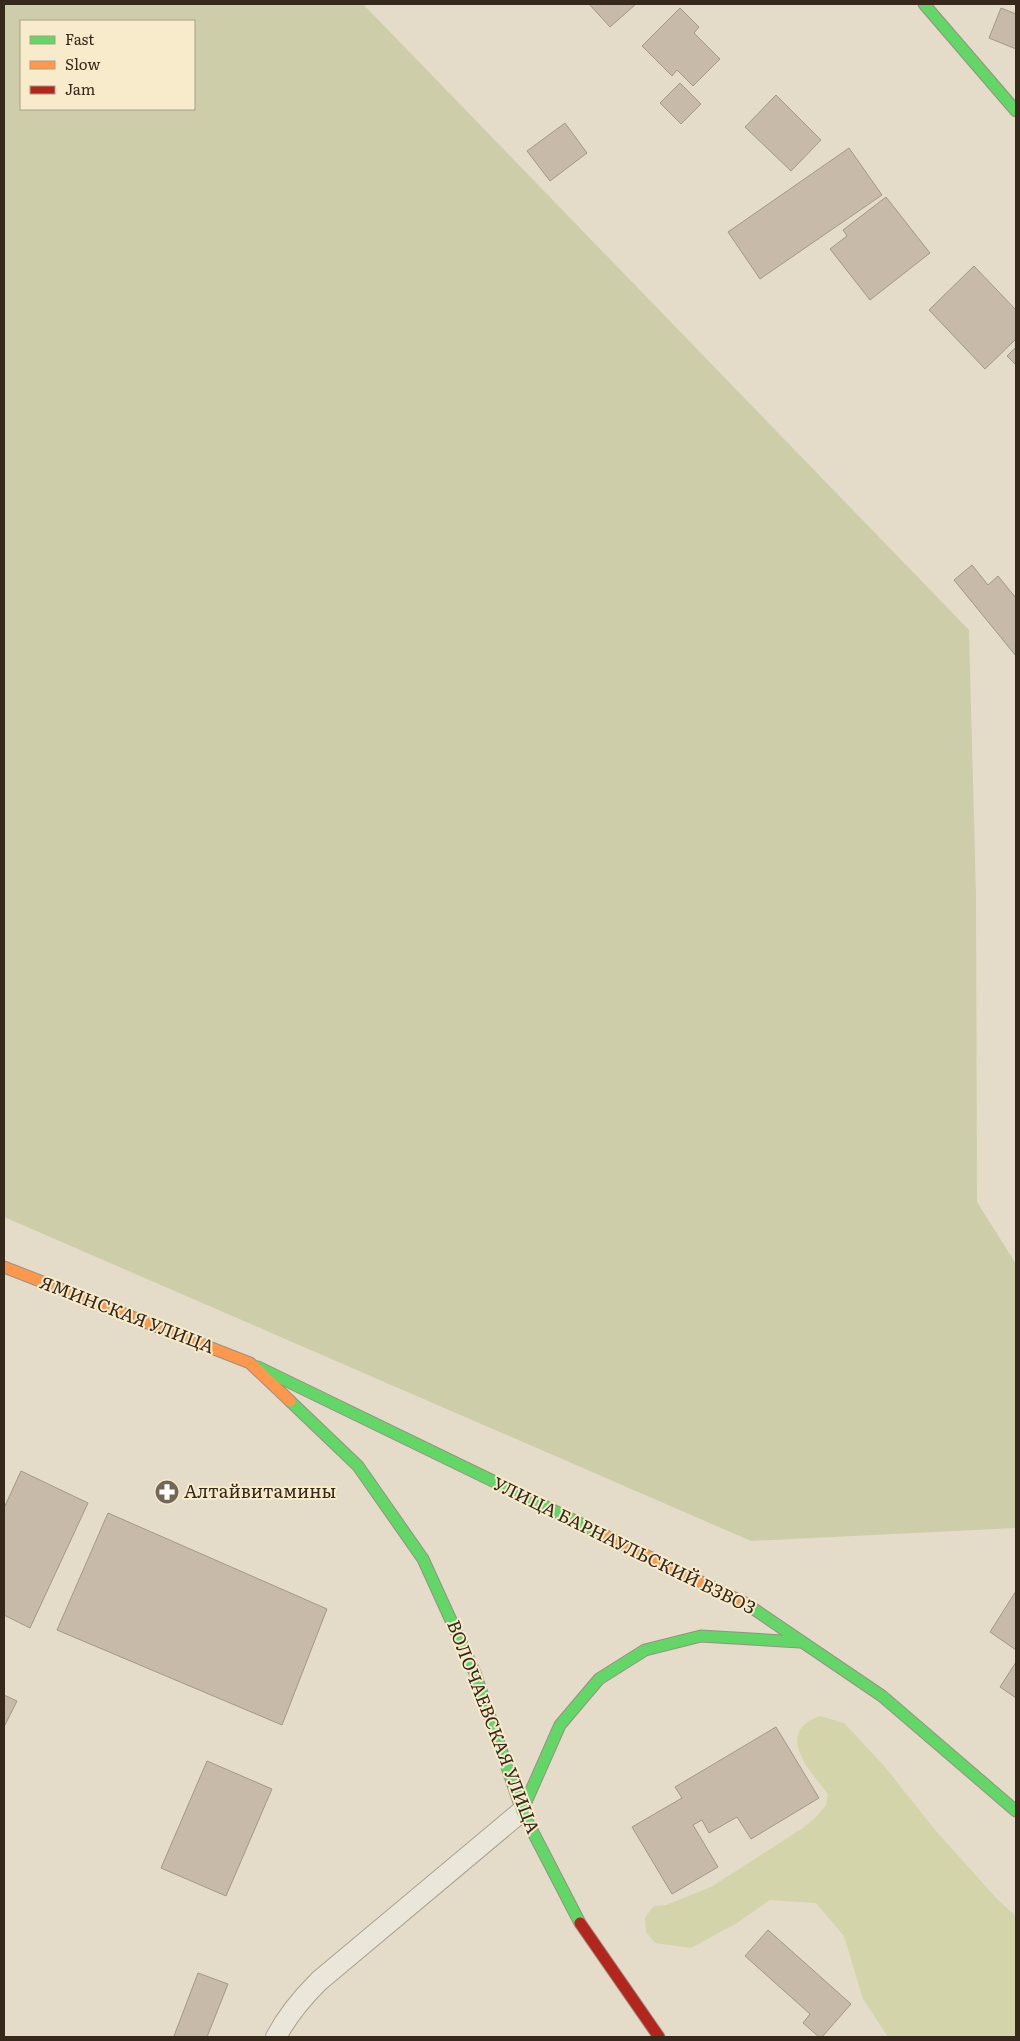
<svg xmlns="http://www.w3.org/2000/svg" width="1020" height="2041" font-family="Literata,serif">
<rect width="100%" height="100%" fill="#e4dcc8"/>
<path fill="#d3d4a9" d="M 820,1716 L 844,1723 L 885,1767 L 936,1831 L 998,1900 L 1016,1916 L 1016,2037 L 888,2037 L 863,1999 L 844,1936 L 816,1903 L 770,1900 L 737,1923 L 691,1948 L 655,1943 L 646,1932 L 645,1917 L 654,1906 L 666,1905 L 711,1887 L 803,1828 L 817,1816 L 826,1805 L 828,1794 C 809,1770 774,1732 820,1716 Z"/>
<path fill="#cdcea9" fill-rule="evenodd" d="M 4,4 L 363,4 L 969,630 L 976,895 L 977,1202 L 1016,1264 L 1016,1528 L 751,1541 L 4,1217 ZM 21,21 L 194,21 L 194,109 L 21,109 Z"/>
<g fill="#c7baa9" stroke="#a39788">
<path d="M 589,4 L 636,4 L 610,27 Z"/>
<path d="M 680,8 L 699,27 L 694,33 L 720,59 L 693,86 L 677,70 L 672,76 L 642,46 Z"/>
<path d="M 1001,8 L 1016,14 L 1016,49 L 989,38 Z"/>
<path d="M 680,83 L 701,104 L 681,124 L 660,103 Z"/>
<path d="M 776,95 L 821,140 L 791,171 L 745,127 Z"/>
<path d="M 565,123 L 587,153 L 550,181 L 527,151 Z"/>
<path d="M 849,148 L 882,195 L 760,279 L 728,232 Z"/>
<path d="M 886,197 L 930,253 L 870,300 L 830,249 L 847,236 L 843,230 Z"/>
<path d="M 974,266 L 1016,310 L 1016,339 L 985,369 L 929,310 Z"/>
<path d="M 1016,347 L 1016,365 L 1007,356 Z"/>
<path d="M 972,565 L 988,585 L 998,576 L 1016,598 L 1016,656 L 954,580 Z"/>
<path d="M 21,1471 L 88,1503 L 30,1628 L 4,1615 L 4,1508 Z"/>
<path d="M 108,1513 L 327,1609 L 282,1725 L 57,1630 Z"/>
<path d="M 1016,1591 L 1016,1650 L 990,1632 Z"/>
<path d="M 1016,1662 L 1016,1698 L 1000,1687 Z"/>
<path d="M 4,1695 L 17,1701 L 4,1727 Z"/>
<path d="M 776,1727 L 819,1798 L 751,1839 L 737,1817 L 709,1833 L 702,1820 L 693,1825 L 718,1867 L 672,1894 L 632,1827 L 682,1798 L 675,1787 Z"/>
<path d="M 207,1761 L 272,1789 L 226,1896 L 161,1868 Z"/>
<path d="M 768,1930 L 851,2004 L 822,2037 L 819,2037 L 803,2023 L 810,2014 L 745,1956 Z"/>
<path d="M 198,1973 L 228,1984 L 207,2037 L 176,2037 L 174,2036 Z"/>
</g>
<g fill="none" stroke-linecap="round" stroke-linejoin="round">
<defs>
<path id="lane" d="M 276,2037 C 287,2016 302,1998 319,1981 L 522,1811"/>
<g id="fast">
<path d="M 924,4 L 1016,111"/>
<path d="M 258,1367 L 602,1534"/>
<path d="M 290,1401 L 358,1466 L 423,1559 L 475,1673 L 522,1811 L 580,1923"/>
<path d="M 745,1603 L 882,1696 L 1016,1811"/>
<path d="M 522,1811 L 560,1725 L 599,1679 L 645,1650 L 701,1636 L 800,1642"/>
</g>
<g id="slow">
<path d="M 4,1267 L 250,1363 L 290,1401"/>
<path d="M 602,1534 L 745,1603"/>
</g>
<path id="jam" d="M 580,1923 L 659,2037"/>
</defs>
<use href="#lane" stroke="#a8a092" stroke-width="22"/>
<use href="#fast" stroke="#989082" stroke-width="13"/>
<use href="#slow" stroke="#989082" stroke-width="13"/>
<use href="#jam" stroke="#989082" stroke-width="13"/>
<use href="#lane" stroke="#ebe6da" stroke-width="20"/>
<use href="#fast" stroke="#63d668" stroke-width="11"/>
<use href="#slow" stroke="#ff974d" stroke-width="11"/>
<use href="#jam" stroke="#b3261e" stroke-width="11"/>
</g>
<defs>
<symbol id="pharmacy-disc" viewBox="-11 -11 22 22"><circle r="9.5" fill="#736757" stroke="#f7ebcc"/><path d="M-2-6h4v4h4v4h-4v4h-4v-4h-4v-4h4Z" fill="#fff"/></symbol>
</defs>
<g fill-rule="evenodd">
<use href="#pharmacy-disc" x="153" y="1478" width="28" height="28"/>
</g>
<g text-anchor="middle" stroke-width="4" stroke-linejoin="round" paint-order="stroke">
<g font-size="18" fill="#36281a" stroke="#f7ebcc">
<text transform="translate(127 1315) rotate(21)" y="6">ЯМИНСКАЯ УЛИЦА</text>
<text transform="translate(624 1546) rotate(26)" y="6">УЛИЦА БАРНАУЛЬСКИЙ ВЗВОЗ</text>
<text transform="translate(493 1727) rotate(69)" y="6">ВОЛОЧАЕВСКАЯ УЛИЦА</text>
</g>
<g font-size="18" fill="#36281a" stroke="#f7ebcc" text-anchor="start">
<text x="184" y="1498">Алтайвитамины</text>
</g>
</g>
<rect width="1020" height="2041" fill="none" stroke="#36281a" stroke-width="10"/>
<rect x="20" y="20" width="175" height="90" fill="#f7ebcc" stroke="#aa9d85"/>
<rect x="30" y="36" width="25" height="8" fill="#63d668" stroke="#aa9d85"/>
<text x="65" y="45" font-size="15" fill="#36281a">Fast</text>
<rect x="30" y="61" width="25" height="8" fill="#ff974d" stroke="#aa9d85"/>
<text x="65" y="70" font-size="15" fill="#36281a">Slow</text>
<rect x="30" y="86" width="25" height="8" fill="#b3261e" stroke="#aa9d85"/>
<text x="65" y="95" font-size="15" fill="#36281a">Jam</text>
</svg>
